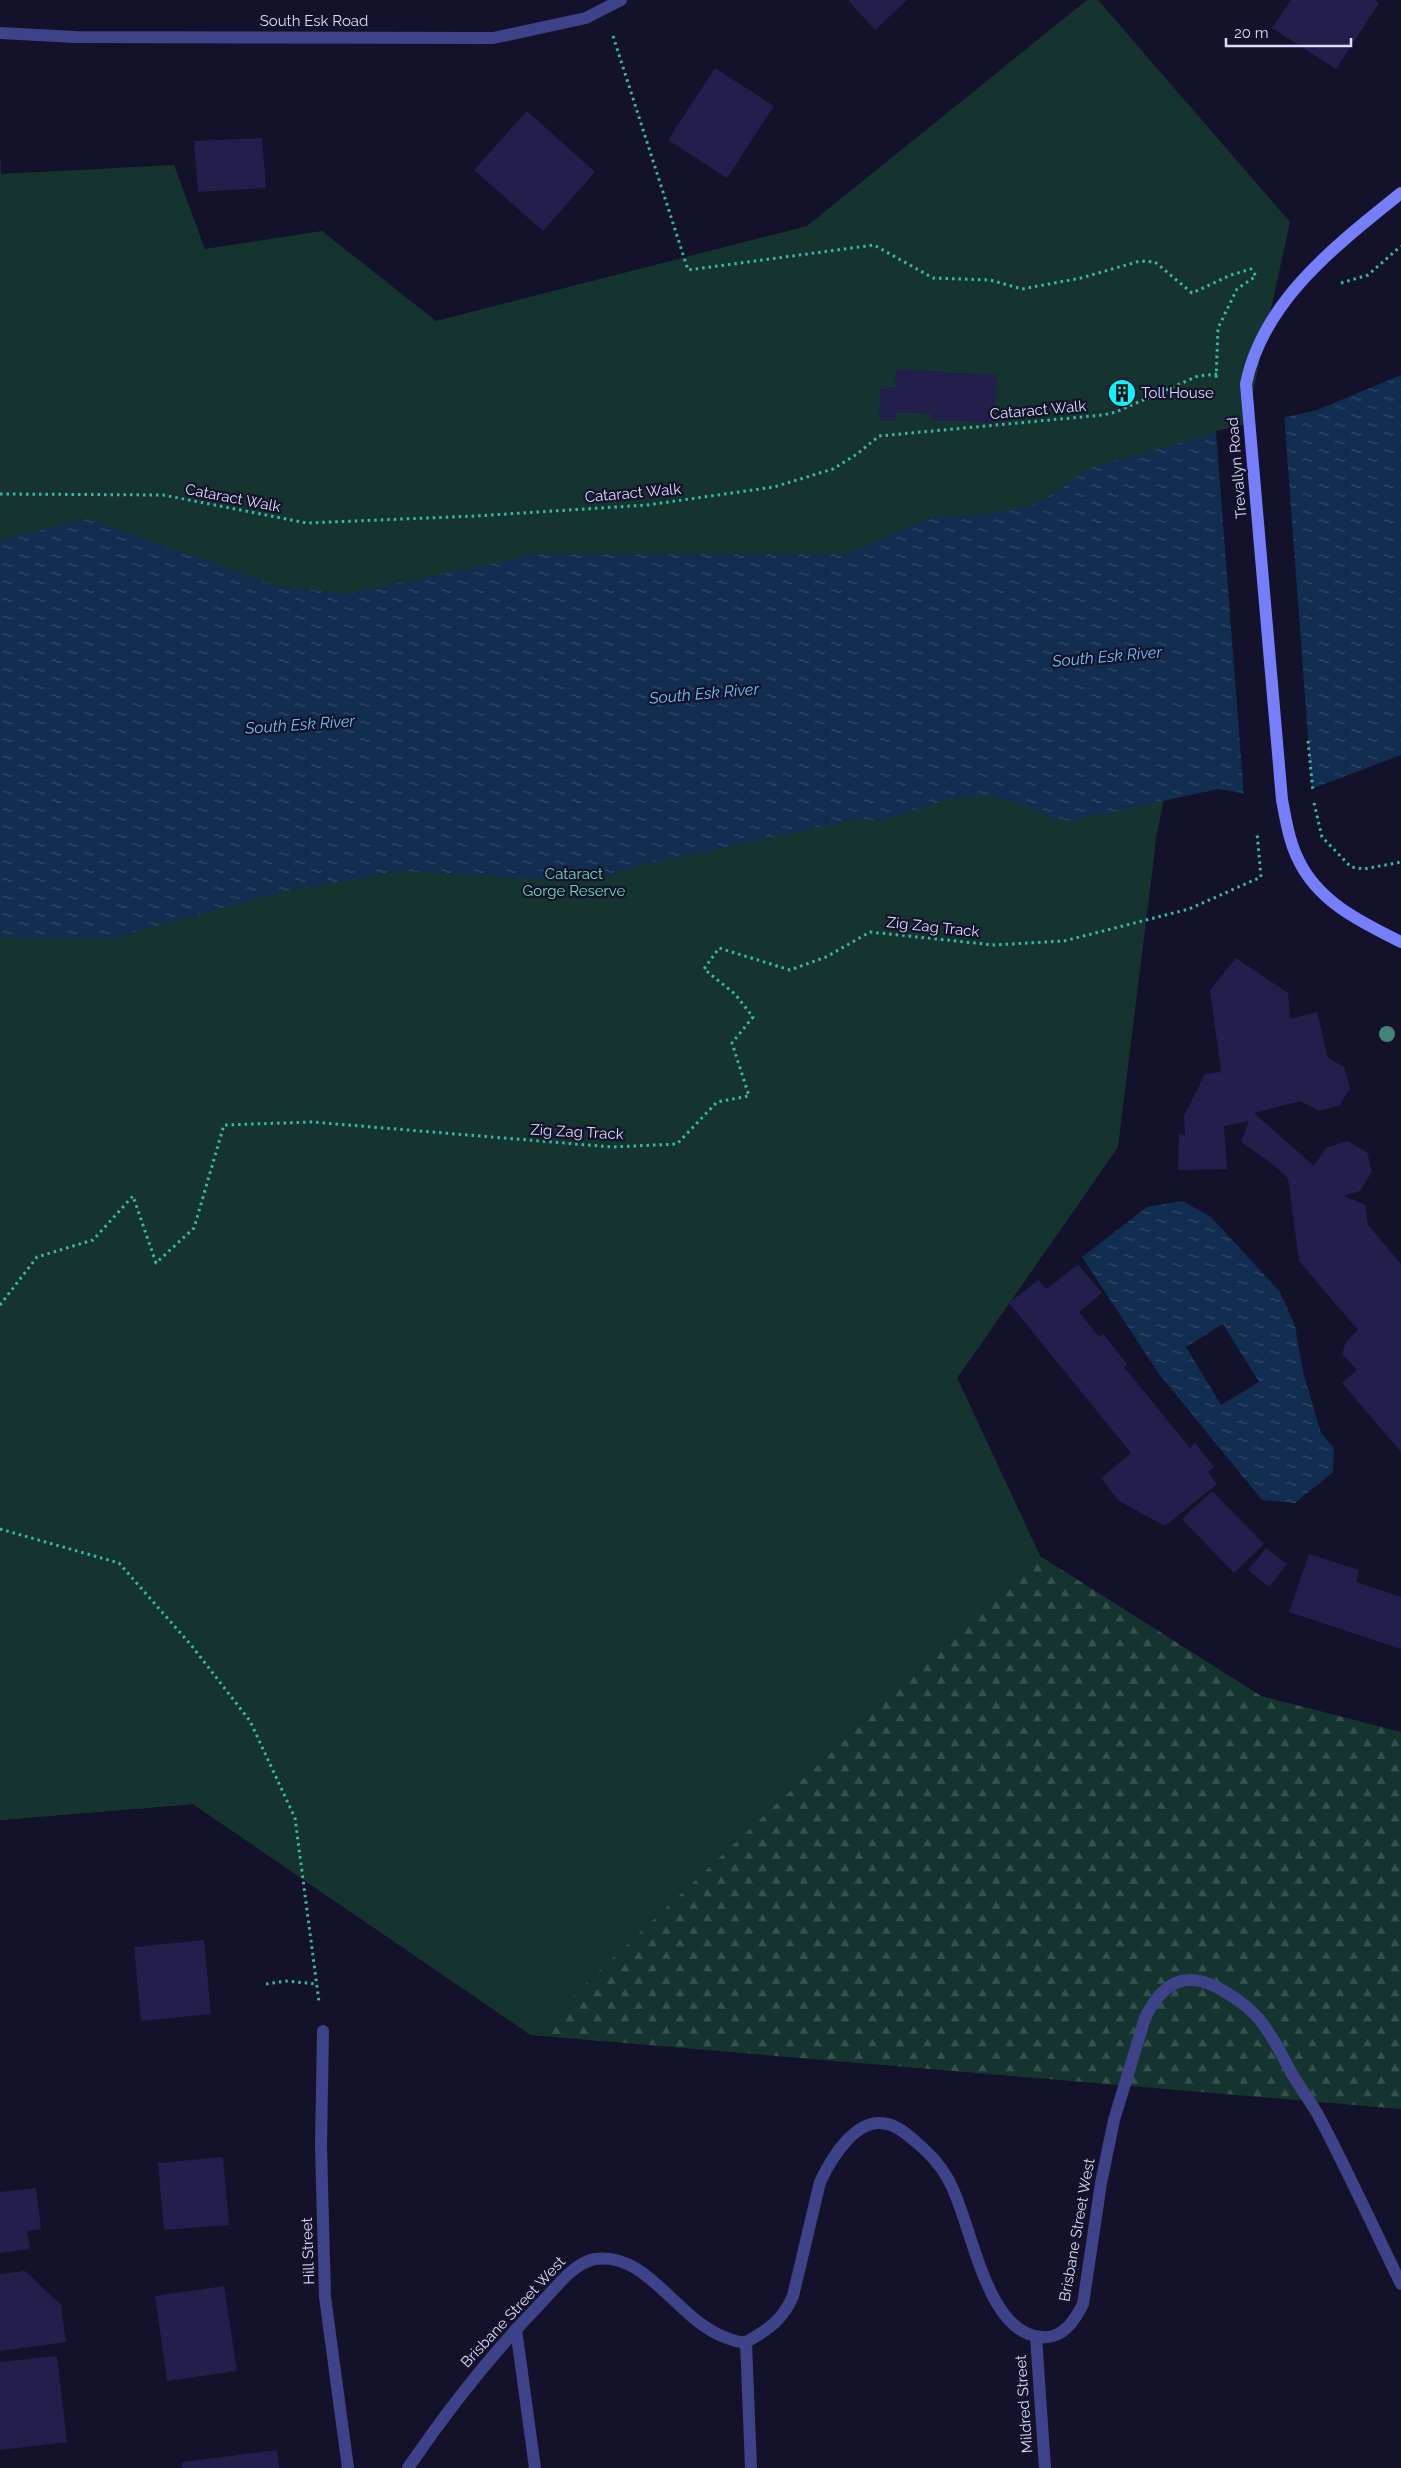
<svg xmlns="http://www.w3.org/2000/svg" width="1401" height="2468" font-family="Raleway,sans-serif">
<defs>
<pattern id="forest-firs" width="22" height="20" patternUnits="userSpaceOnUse" patternTransform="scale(1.25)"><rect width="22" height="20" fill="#153430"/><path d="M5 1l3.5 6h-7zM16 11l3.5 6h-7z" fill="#37514f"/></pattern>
<pattern id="water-ripples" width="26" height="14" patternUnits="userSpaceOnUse" patternTransform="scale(1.25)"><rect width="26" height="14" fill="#112d4f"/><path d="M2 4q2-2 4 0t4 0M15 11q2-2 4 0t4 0" fill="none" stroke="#334b69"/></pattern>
</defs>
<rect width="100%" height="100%" fill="#14122a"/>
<path fill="url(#forest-firs)" d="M 1118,1147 L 957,1378 L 1040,1556 L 1261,1696 L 1401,1732 L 1401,2109 L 531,2035 L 193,1804 L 0,1820 Z"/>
<path fill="#153430" d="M 1087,0 L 1098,0 L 1290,222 L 1157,832 L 1118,1147 L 957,1378 L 1040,1556 L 531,2035 L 193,1804 L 0,1820 L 0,153 L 1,174 L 174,165 L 205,249 L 322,231 L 436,321 L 807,226 Z"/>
<g fill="url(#water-ripples)" fill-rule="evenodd">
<path d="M 1401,375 L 1401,755 L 1282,800 L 1218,789 L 1070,821 L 1049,817 L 1022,804 L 987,795 L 951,798 L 883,820 L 857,819 L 660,861 L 599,876 L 533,879 L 403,871 L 279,892 L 111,939 L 0,937 L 0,540 L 87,519 L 277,586 L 345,594 L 540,554 L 848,554 L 934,516 L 981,515 L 1038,504 L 1087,469 L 1215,433 L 1317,410 Z"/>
<path d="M 1182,1201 L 1211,1217 L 1280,1292 L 1295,1326 L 1303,1372 L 1321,1433 L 1334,1448 L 1333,1472 L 1295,1503 L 1262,1500 L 1159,1374 L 1082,1257 L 1147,1207 ZM 1223,1324 L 1259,1382 L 1221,1405 L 1186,1347 Z"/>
</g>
<path fill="#14122a" d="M 1284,415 L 1312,791 L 1291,799 L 1271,801 L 1244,796 L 1216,431 Z"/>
<g fill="#231e4b">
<path d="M 848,0 L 907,0 L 875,30 Z"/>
<path d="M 1291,0 L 1374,0 L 1379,3 L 1336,69 L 1272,28 Z"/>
<path d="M 715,68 L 774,106 L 727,178 L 668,140 Z"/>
<path d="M 527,111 L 595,172 L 543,231 L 474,170 Z"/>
<path d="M 262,138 L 266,188 L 198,192 L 194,141 Z"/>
<path d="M 896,369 L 997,375 L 994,423 L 931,419 L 931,414 L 897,412 L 897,421 L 879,419 L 881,388 L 895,389 Z"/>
<path d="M 1126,376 L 1138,398 L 1117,410 L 1105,387 Z"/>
<path d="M 1236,958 L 1288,993 L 1290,1019 L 1317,1012 L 1328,1058 L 1344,1067 L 1350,1088 L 1340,1105 L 1319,1111 L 1300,1101 L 1254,1113 L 1314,1166 L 1326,1148 L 1347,1141 L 1367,1152 L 1372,1172 L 1360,1191 L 1344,1196 L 1365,1205 L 1368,1225 L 1401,1264 L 1401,1452 L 1342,1383 L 1357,1370 L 1342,1354 L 1346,1342 L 1358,1330 L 1299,1261 L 1288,1178 L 1271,1163 L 1241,1142 L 1249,1121 L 1224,1126 L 1227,1169 L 1178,1170 L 1179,1134 L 1185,1135 L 1184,1116 L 1205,1074 L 1221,1072 L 1210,990 Z"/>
<path d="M 1078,1264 L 1102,1293 L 1079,1312 L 1099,1337 L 1103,1334 L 1127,1364 L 1124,1367 L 1190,1448 L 1195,1443 L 1214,1467 L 1208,1472 L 1217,1484 L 1165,1526 L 1119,1501 L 1101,1478 L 1131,1453 L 1009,1303 L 1038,1280 L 1047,1289 Z"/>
<path d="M 1212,1491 L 1264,1544 L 1234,1573 L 1182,1519 Z"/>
<path d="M 1266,1548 L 1287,1564 L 1269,1587 L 1248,1570 Z"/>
<path d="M 1309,1554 L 1359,1570 L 1356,1582 L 1401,1597 L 1401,1649 L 1289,1612 Z"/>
<path d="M 204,1940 L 211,2014 L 141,2021 L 134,1947 Z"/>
<path d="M 223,2157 L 229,2225 L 164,2230 L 158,2163 Z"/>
<path d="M 36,2188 L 41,2229 L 27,2231 L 30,2249 L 0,2253 L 0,2192 Z"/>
<path d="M 25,2271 L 61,2305 L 66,2342 L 0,2351 L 0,2274 Z"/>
<path d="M 224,2286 L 237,2371 L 167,2381 L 155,2296 Z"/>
<path d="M 57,2356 L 67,2442 L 0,2450 L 0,2362 Z"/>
<path d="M 277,2450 L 279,2468 L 182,2468 L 182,2462 Z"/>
</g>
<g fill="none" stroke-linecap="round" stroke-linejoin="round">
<g stroke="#34baa6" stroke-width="3" stroke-dasharray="2.5 4" stroke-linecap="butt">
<path d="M 613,36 L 688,270 L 874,245 L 933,278 L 990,280 L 1022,289 L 1081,278 L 1140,261 L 1155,262 L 1192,293 L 1231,275 L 1251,269 L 1256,276 L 1237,289 L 1218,328 L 1216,381"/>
<path d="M 1341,283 L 1368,275 L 1401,246"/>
<path d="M 0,494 L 163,495 L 307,523 L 475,516 L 647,505 L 774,487 L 833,469 L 857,454 L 879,436 L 1103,415 L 1116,412 L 1198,376 L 1217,374"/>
<path d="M 1308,741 L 1313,792"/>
<path d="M 1314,803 L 1322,837 L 1351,867 L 1364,869 L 1401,862"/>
<path d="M 0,1305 L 37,1257 L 93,1240 L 133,1196 L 156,1263 L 194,1228 L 224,1125 L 312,1122 L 612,1147 L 677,1144 L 717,1102 L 749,1096 L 732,1043 L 753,1017 L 735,994 L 704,969 L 719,948 L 790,970 L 826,957 L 870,932 L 994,945 L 1064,941 L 1189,909 L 1261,877 L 1257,833"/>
<path d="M 0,1529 L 119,1563 L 191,1645 L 250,1721 L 295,1818 L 319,2002"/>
<path d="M 266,1984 L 286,1981 L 317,1984"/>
</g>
<g stroke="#3e4288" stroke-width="12">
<path d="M 516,2329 L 535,2468"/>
<path d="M 1036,2337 L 1045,2468"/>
<path d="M 746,2342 L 751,2468"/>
<path d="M 408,2468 C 449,2408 492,2353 543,2301 C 557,2286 574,2263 595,2259 C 648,2251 677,2321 727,2338 C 732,2340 740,2343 745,2342 C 749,2341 755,2337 758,2335 C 775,2325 785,2314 793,2296 L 820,2182 C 831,2159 856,2116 887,2124 C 898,2126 908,2135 916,2142 C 928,2152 940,2164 948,2179 C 972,2220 984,2334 1042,2337 C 1063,2339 1075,2320 1083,2304 L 1101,2183 L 1114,2120 L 1145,2018 C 1165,1977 1191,1969 1230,1995 C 1240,2001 1251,2010 1259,2019 C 1273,2036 1282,2055 1292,2074 C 1300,2087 1309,2100 1317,2113 C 1347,2169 1373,2227 1401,2284"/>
</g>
<g stroke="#3e4288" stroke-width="12">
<path d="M 0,33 L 75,37 L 493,38 L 586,18 L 621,0"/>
<path d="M 323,2031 L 321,2146 L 325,2297 L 348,2468"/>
</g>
<path stroke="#767efb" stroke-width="12" d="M 1401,193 C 1338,244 1263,300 1246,384 L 1282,800 C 1286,820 1289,841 1298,859 C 1318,902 1361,922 1401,942"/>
</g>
<circle fill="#428277" cx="1387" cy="1034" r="8"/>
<defs>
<symbol id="building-disc" viewBox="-11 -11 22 22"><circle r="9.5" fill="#0df5f8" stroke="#14122a"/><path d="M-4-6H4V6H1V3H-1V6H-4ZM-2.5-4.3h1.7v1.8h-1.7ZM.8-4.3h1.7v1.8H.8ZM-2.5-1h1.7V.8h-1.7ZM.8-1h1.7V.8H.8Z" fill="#111"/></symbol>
</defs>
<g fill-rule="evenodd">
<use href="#building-disc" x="1106" y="377" width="32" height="32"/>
</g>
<g text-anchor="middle" stroke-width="4.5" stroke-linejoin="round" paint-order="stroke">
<g font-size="15" fill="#dddcfe" stroke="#14122a">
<text x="314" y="26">South Esk Road</text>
<text transform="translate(1038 410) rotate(-5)" y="5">Cataract Walk</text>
<text transform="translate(1237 468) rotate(-95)" y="5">Trevallyn Road</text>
<text transform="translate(633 493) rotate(-5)" y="5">Cataract Walk</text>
<text transform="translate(233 498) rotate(11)" y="5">Cataract Walk</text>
<text transform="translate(933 927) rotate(6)" y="5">Zig Zag Track</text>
<text transform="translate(577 1132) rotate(3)" y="5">Zig Zag Track</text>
<text transform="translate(1077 2230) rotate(-80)" y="5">Brisbane Street West</text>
<text transform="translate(308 2251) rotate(-92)" y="5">Hill Street</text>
<text transform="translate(513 2312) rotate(-47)" y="5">Brisbane Street West</text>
<text transform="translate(1024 2404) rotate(-94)" y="5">Mildred Street</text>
</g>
<g font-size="15" fill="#dddcfe" stroke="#14122a" text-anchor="start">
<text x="1141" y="398">Toll House</text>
</g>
<g font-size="15" fill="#68deb6" stroke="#14122a">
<text x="574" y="879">Cataract<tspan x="574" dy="17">Gorge Reserve</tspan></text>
</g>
<g font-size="16" font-style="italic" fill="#6dc5fb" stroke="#14122a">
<text transform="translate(1107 656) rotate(-5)" y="6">South Esk River</text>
<text transform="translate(704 693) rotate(-5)" y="6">South Esk River</text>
<text transform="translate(300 724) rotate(-4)" y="6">South Esk River</text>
</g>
</g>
<path d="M1226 38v8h125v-8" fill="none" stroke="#dddcfe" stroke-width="2.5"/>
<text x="1234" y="38" font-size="15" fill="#dddcfe" stroke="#14122a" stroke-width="4" paint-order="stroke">20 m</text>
</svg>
